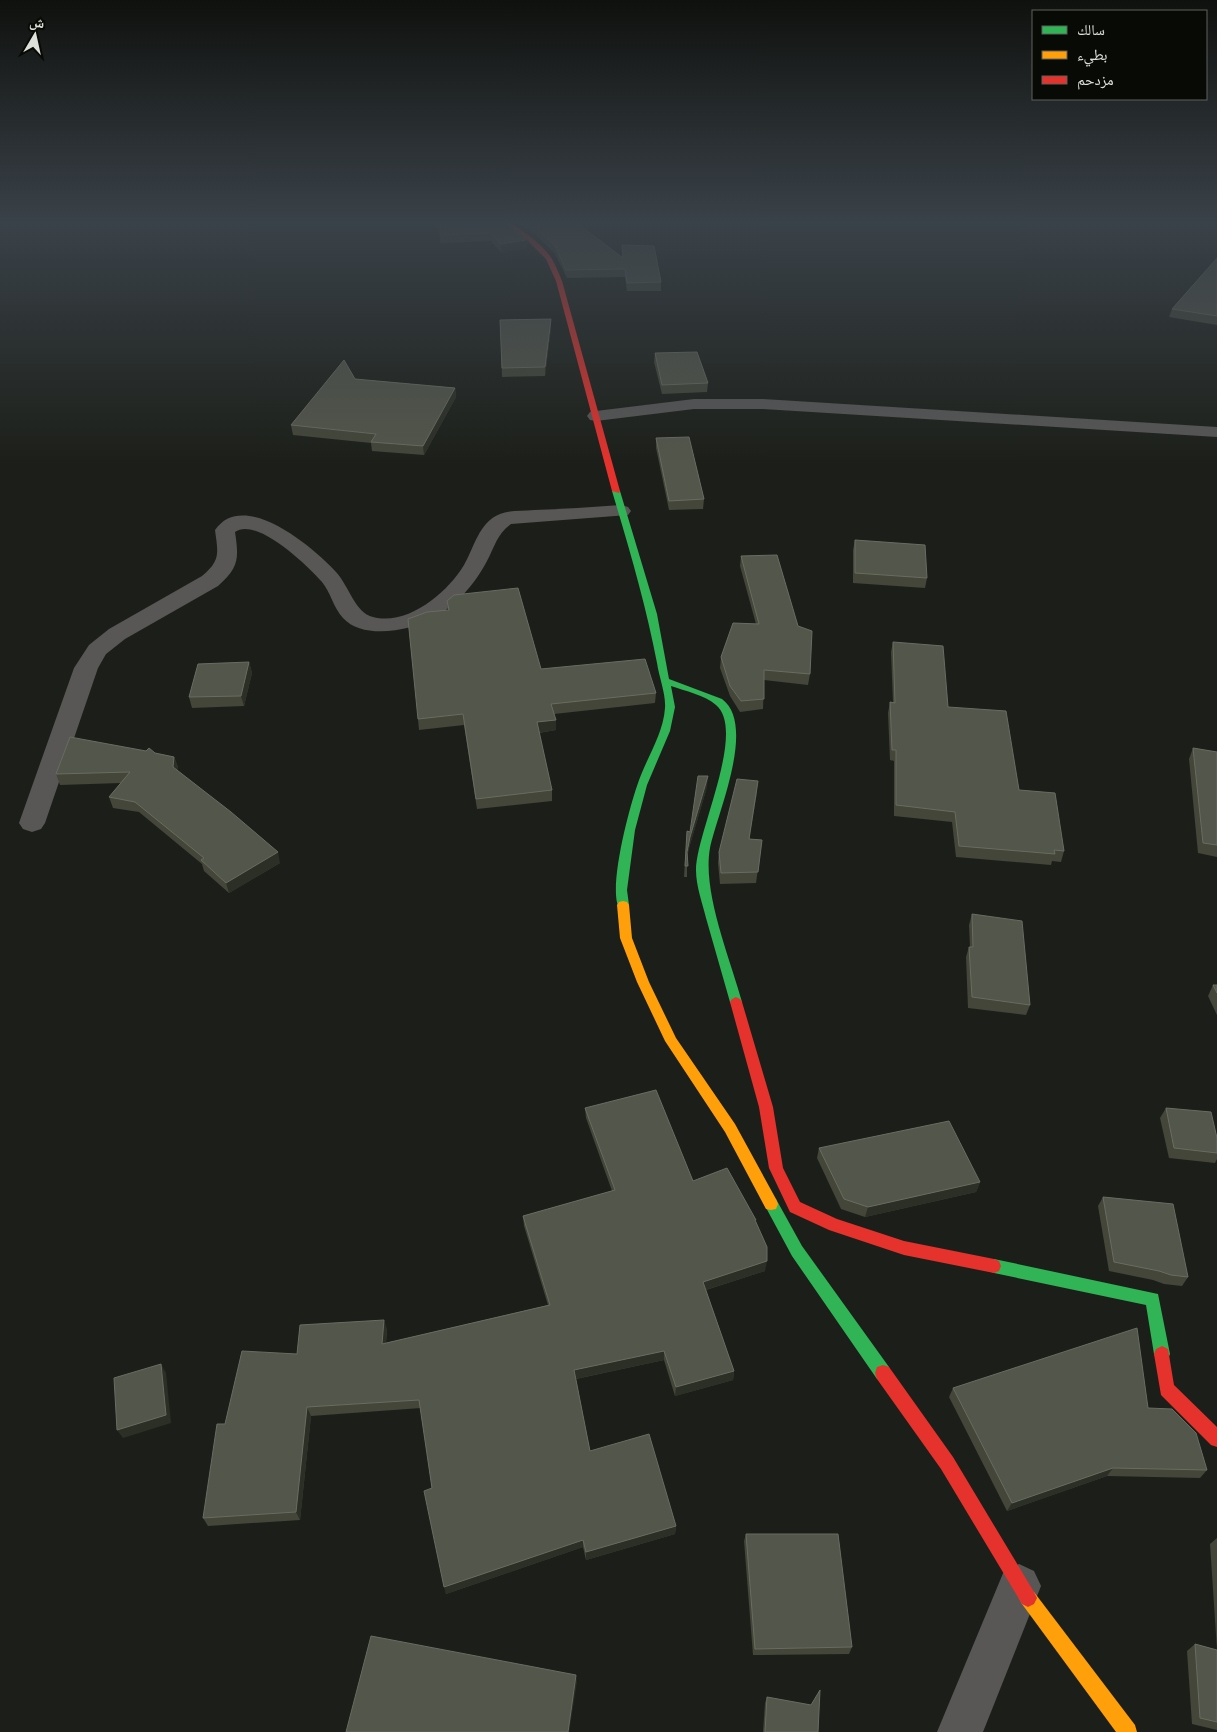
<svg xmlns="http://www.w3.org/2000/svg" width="1217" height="1732" font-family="'Sofia Sans Condensed','Noto Naskh Arabic',sans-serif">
<rect width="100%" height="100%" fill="#1c1f19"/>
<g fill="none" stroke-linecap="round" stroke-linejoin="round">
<g fill="#585756" fill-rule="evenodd">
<path d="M 694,399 L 763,399 L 1217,427 L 1217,437 L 763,409 L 694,409 L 596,421 L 590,420 L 587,416 L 590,412 L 596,411 Z"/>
<path d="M 621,505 L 628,507 L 631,511 L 628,515 L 511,524 C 497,534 495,546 487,561 C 475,584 456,606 433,618 C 410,631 363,640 343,618 C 333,607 331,593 322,582 C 308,566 256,516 235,532 C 239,559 239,567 218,586 L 125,639 L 106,654 L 98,668 L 45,823 L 41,829 L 32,832 L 23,829 L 19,823 L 74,668 L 89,645 L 109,629 L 202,576 C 221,560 218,553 215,530 C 244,488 314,548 336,572 C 349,586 355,613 373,617 C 408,626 447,593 464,565 C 474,548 479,522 500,514 C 510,510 523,511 534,510 C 563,509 592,507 621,505 Z"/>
<path d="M 1019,1564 L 1034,1571 L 1041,1586 L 983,1732 L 937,1732 L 1004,1571 Z"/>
</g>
<g fill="#30b455" fill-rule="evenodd">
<path d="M 613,489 L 620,491 L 657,614 L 669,679 L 722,699 C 757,725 717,814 710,848 C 702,892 730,958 742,1002 L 740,1005 L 736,1007 L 732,1005 L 730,1002 C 722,974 714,946 706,918 C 702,902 696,886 696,870 C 696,833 747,731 716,705 C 705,695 685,691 671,686 L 675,707 L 670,731 L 647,785 L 635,830 L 627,890 L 629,905 L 627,908 L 619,908 C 608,888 629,809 637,786 C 645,760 663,736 665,708 C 666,694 659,677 657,663 C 646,605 629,548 612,491 Z"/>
<path d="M 771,1198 L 776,1199 L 802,1246 L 889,1367 L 891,1373 L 889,1379 L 883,1381 L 877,1379 L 792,1256 L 764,1204 L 766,1199 Z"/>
<path d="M 994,1259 L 1158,1294 L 1170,1354 L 1168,1359 L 1162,1362 L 1156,1359 L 1154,1354 L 1146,1305 L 994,1273 L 989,1271 L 987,1266 L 989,1261 Z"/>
</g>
<g fill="#ff9f0a" fill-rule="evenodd">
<path d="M 623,901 L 627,902 L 629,905 L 632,938 L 649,982 L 676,1038 L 735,1124 L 776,1199 L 778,1204 L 776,1209 L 771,1210 L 766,1209 L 725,1132 L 665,1041 L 637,982 L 620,938 L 617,905 L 619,902 Z"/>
<path d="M 1028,1589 L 1034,1592 L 1135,1725 L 1137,1732 L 1116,1732 L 1022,1604 L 1019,1598 L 1022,1592 Z"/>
</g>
<g fill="#e5322d" fill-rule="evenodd">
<path d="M 503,222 C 514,221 547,249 552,259 C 556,266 559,274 562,281 L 620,491 L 619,493 L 612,491 L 556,281 L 546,259 L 527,240 Z"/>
<path d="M 736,997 L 740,999 L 742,1002 L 773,1107 L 783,1168 L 800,1202 L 837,1219 L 904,1241 L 994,1259 L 999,1261 L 1001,1266 L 999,1271 L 994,1273 L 904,1255 L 829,1230 L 790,1212 L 769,1168 L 759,1107 L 730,1002 L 732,999 Z"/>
<path d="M 1162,1346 L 1168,1349 L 1174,1385 L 1217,1427 L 1217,1447 L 1211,1445 L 1161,1395 L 1154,1354 L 1156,1349 Z"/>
<path d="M 883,1365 L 889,1367 L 953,1457 L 1034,1592 L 1037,1598 L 1034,1604 L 1028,1607 L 1022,1604 L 941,1469 L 877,1379 L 875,1373 L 877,1367 Z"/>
</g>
</g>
<g fill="#434639">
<path d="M 440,222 L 526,240 L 527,248 L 501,252 L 491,241 L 440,243 Z"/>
<path d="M 516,222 L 576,222 L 622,257 L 622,245 L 661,282 L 661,291 L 627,291 L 625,277 L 567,278 L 555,254 L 535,234 Z"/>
<path d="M 1217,258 L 1217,325 L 1169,317 L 1172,309 Z"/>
<path d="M 551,319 L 551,327 L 545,376 L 502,377 L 500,320 Z"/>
<path d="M 655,353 L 708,383 L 707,392 L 662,394 L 654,362 Z"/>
<path d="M 355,379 L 455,388 L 456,397 L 424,455 L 372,451 L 371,443 L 293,435 L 291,425 Z"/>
<path d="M 656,438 L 704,499 L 703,509 L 669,510 L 656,448 Z"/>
<path d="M 855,540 L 927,578 L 925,588 L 853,583 L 853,550 Z"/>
<path d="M 741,556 L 810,674 L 808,685 L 764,680 L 763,709 L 740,712 L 730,696 L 720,668 L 721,657 L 756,624 L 740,566 Z"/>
<path d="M 447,601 L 541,669 L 656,693 L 655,703 L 554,714 L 556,730 L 539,733 L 552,790 L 552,801 L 477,809 L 464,725 L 419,730 L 418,719 L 448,610 Z"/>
<path d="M 893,642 L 1019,790 L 1064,851 L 1061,862 L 1052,861 L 1051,865 L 956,857 L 952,822 L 894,816 L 894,761 L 890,760 L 888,713 L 890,702 L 893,703 L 891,652 Z"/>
<path d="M 249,662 L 252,673 L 244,706 L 192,708 L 189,697 Z"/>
<path d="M 1193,748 L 1217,752 L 1217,857 L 1198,853 L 1189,759 Z"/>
<path d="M 155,753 L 174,757 L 178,767 L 177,770 L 280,863 L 229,893 L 204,871 L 202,864 L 139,812 L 113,808 L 109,797 L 121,783 L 60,785 L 56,774 Z"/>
<path d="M 707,787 L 689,848 L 687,858 L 687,877 L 684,877 L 687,831 L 690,832 Z"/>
<path d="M 757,792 L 749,839 L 762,840 L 756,883 L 720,884 L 718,863 L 719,852 Z"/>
<path d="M 972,914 L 1030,1005 L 1026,1015 L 968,1008 L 966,957 L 969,947 L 970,947 L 969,925 Z"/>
<path d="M 1213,985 L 1217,985 L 1217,1015 L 1208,996 Z"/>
<path d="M 585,1108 L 756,1223 L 765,1271 L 706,1290 L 734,1371 L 733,1380 L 675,1396 L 664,1360 L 576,1379 L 590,1451 L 676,1526 L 675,1534 L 586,1560 L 583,1547 L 446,1594 L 421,1408 L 311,1416 L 300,1520 L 208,1526 L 203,1518 L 225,1424 L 297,1354 L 387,1329 L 386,1343 L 548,1305 L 524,1226 L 523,1216 L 612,1191 L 586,1118 Z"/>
<path d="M 1166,1108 L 1217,1138 L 1217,1159 L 1215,1163 L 1169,1158 L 1160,1118 Z"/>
<path d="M 819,1148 L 980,1182 L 976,1192 L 865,1217 L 841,1209 L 817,1158 Z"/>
<path d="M 1103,1197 L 1188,1277 L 1182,1286 L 1164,1284 L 1153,1280 L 1109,1271 L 1098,1206 Z"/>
<path d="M 953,1388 L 1148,1408 L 1207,1470 L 1200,1478 L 1107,1476 L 1007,1511 L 949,1397 Z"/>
<path d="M 746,1534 L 852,1647 L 849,1654 L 753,1655 L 744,1541 Z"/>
<path d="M 1217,1538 L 1217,1730 L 1192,1724 L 1187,1651 L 1195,1644 L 1217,1650 L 1210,1544 Z"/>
<path d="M 767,1697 L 818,1732 L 763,1732 L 765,1703 Z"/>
</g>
<g fill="#2c2f25">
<path d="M 526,240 L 527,248 L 501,252 L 501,244 Z"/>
<path d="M 551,319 L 551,327 L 545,376 L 545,367 Z"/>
<path d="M 455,388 L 456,397 L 424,455 L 423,446 Z"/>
<path d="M 249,662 L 252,673 L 244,706 L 241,696 Z"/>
<path d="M 556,720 L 556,730 L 537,733 L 537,722 Z"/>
<path d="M 174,757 L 178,767 L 177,778 L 173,767 Z"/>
<path d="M 708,776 L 707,787 L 689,848 L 686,863 L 687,852 L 690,837 Z"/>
<path d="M 758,781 L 757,792 L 748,849 L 749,839 Z"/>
<path d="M 278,852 L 280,863 L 229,893 L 226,883 Z"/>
<path d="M 980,1182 L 976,1192 L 865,1217 L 868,1207 Z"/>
<path d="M 767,1261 L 765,1271 L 702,1291 L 703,1282 Z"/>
<path d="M 384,1320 L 387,1329 L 385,1353 L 382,1344 Z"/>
<path d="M 664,1351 L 664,1360 L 575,1379 L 574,1370 Z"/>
<path d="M 161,1364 L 166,1373 L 171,1423 L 123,1438 L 117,1430 Z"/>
<path d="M 734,1371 L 733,1380 L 675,1396 L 676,1387 Z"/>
<path d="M 307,1407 L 311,1416 L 300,1520 L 296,1512 Z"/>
<path d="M 1113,1468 L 1107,1476 L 1007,1511 L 1012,1503 Z"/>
<path d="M 676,1526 L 675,1534 L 586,1560 L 586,1552 Z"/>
<path d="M 583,1540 L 583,1547 L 446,1594 L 444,1587 Z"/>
<path d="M 576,1675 L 577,1682 L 569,1732 L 568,1732 Z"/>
</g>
<g fill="#53564a" stroke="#696c61">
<path d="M 440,222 L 505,222 L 526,240 L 501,244 L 490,233 L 440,235 Z"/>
<path d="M 528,222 L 576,222 L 623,258 L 622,245 L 654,246 L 661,282 L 627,283 L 625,269 L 566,270 L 555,246 L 535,227 Z"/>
<path d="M 1217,258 L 1217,316 L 1172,309 Z"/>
<path d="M 551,319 L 545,367 L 502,368 L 500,320 Z"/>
<path d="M 697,352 L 708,383 L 662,385 L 655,353 Z"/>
<path d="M 344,360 L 355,379 L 455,388 L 423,446 L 371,442 L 376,434 L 291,425 Z"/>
<path d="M 689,437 L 704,499 L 669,501 L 656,438 Z"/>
<path d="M 855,540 L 925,545 L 927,578 L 855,573 Z"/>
<path d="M 777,555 L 798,626 L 812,631 L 810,674 L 764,670 L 764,699 L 741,701 L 730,686 L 721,657 L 733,623 L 759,624 L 741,556 Z"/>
<path d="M 518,588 L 541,669 L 645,659 L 656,693 L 551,704 L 556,720 L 537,722 L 552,790 L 476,799 L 463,714 L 418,719 L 408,619 L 427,612 L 449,610 L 447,601 L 454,595 Z"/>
<path d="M 893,642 L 943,646 L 948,707 L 1006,711 L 1019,790 L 1055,793 L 1064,851 L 1054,850 L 1055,854 L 959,846 L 955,812 L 896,805 L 896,750 L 892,750 L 890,702 L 895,703 Z"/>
<path d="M 249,662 L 241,696 L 189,697 L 198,664 Z"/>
<path d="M 70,737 L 146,751 L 149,748 L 155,753 L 174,757 L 173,767 L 231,812 L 278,852 L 226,883 L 201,860 L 204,858 L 135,802 L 109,797 L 130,772 L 56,774 Z"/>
<path d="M 1193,748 L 1217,752 L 1217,845 L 1203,843 Z"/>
<path d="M 698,776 L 708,776 L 690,837 L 687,852 L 688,866 L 685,866 L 687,831 L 690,832 Z"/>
<path d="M 737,779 L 758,781 L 749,839 L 762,840 L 758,872 L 721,873 L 719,852 Z"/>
<path d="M 972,914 L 1022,921 L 1030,1005 L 972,997 L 969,947 L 973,947 Z"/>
<path d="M 1213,985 L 1217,985 L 1217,993 Z"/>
<path d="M 656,1090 L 693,1181 L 727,1168 L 756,1220 L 755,1220 L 767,1247 L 767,1261 L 703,1282 L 734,1371 L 676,1387 L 664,1351 L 574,1370 L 590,1451 L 649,1434 L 676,1526 L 586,1552 L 583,1540 L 444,1587 L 424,1491 L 432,1488 L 419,1400 L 307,1407 L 296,1512 L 203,1518 L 217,1424 L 225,1424 L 242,1351 L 297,1354 L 300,1325 L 384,1320 L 382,1344 L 550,1305 L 523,1216 L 615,1190 L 585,1108 Z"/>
<path d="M 1166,1108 L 1211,1112 L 1217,1138 L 1217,1153 L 1174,1148 Z"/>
<path d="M 949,1121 L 980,1182 L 868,1207 L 844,1199 L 819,1148 Z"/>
<path d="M 1103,1197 L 1173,1204 L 1188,1277 L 1171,1275 L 1159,1271 L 1114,1262 Z"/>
<path d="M 1137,1328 L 1148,1408 L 1172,1409 L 1196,1433 L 1207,1470 L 1113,1468 L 1012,1503 L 953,1388 Z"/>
<path d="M 161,1364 L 166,1415 L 117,1430 L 114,1378 Z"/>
<path d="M 746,1534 L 838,1534 L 852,1647 L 755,1649 Z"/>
<path d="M 371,1636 L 576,1675 L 568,1732 L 346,1732 Z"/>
<path d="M 1195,1644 L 1217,1650 L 1217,1722 L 1200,1718 Z"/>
<path d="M 820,1690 L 818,1732 L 765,1732 L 767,1697 L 811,1705 Z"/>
</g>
<linearGradient id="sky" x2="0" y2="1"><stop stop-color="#0f110e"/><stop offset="0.48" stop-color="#3a4249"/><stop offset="1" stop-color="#3a4249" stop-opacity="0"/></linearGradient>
<rect width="1217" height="464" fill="url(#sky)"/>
<rect x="1032" y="10" width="175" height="90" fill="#080a06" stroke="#5e605b"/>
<rect x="1042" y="26" width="25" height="8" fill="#30b455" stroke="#5e605b"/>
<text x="1077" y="35" font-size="15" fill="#dee1da">سالك</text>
<rect x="1042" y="51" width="25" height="8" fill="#ff9f0a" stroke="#5e605b"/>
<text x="1077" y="60" font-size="15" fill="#dee1da">بطيء</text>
<rect x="1042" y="76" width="25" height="8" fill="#e5322d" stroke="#5e605b"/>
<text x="1077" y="85" font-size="15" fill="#dee1da">مزدحم</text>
<g transform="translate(35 35) rotate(9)" stroke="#080a06" stroke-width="4" paint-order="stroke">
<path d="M0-4L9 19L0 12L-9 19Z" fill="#dee1da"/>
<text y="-8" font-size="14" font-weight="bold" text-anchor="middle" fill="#dee1da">ش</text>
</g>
</svg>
